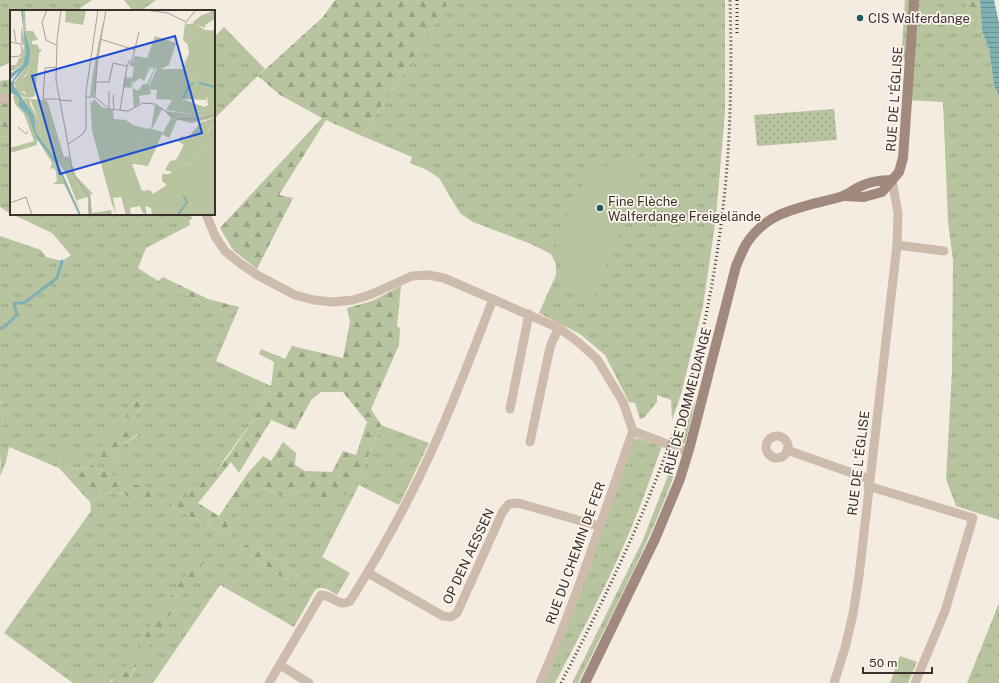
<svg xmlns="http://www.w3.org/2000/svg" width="999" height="683" font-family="'Public Sans',sans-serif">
<defs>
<pattern id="grass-tufts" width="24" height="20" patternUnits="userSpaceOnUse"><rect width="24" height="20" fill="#b8c4a0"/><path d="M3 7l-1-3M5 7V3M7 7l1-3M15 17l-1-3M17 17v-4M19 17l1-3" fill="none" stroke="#97a083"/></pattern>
<pattern id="forest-firs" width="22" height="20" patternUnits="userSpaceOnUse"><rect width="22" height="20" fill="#b8c4a0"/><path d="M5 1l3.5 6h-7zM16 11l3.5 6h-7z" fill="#97a083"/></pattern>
<pattern id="park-dots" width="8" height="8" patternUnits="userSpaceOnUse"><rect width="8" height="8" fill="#b8c4a0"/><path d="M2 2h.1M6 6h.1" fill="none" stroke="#97a083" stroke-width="1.8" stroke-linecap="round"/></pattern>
<pattern id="water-rules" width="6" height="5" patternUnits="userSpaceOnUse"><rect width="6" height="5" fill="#7fb0b2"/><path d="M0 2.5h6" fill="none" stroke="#699091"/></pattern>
</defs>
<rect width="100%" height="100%" fill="#f4ebe1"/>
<g fill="url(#grass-tufts)" fill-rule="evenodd">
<path d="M 0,0 L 92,0 L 76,11 L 11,11 L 11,62 L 0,67 Z"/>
<path d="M 124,0 L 156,0 L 141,11 L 133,11 Z"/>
<path d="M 450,0 L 725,0 L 725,112 L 716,217 L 703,306 L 681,394 L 672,420 L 671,400 L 657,395 L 657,402 L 644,418 L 640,419 L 635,403 L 629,402 L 605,355 L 580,334 L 539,313 L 556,275 L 556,264 L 551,254 L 531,244 L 473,222 L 461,214 L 455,205 L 439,178 L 427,170 L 410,163 L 412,157 L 362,136 ZM 622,171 L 561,278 L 561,249 Z"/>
<path d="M 905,0 L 966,0 L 965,3 L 978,33 L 982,31 L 989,49 L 994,86 L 999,96 L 999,520 L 956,506 L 946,479 L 952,371 L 953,260 L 948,222 L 943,102 L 907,100 L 909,61 L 901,61 Z"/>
<path d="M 224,27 L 265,69 L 214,119 L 214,37 Z"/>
<path d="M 0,136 L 11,138 L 11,214 L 0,207 Z"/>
<path d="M 12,214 L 188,214 L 193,218 L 189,221 L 190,225 L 146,248 L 138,268 C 168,289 201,303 236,314 L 239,307 L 216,361 L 271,386 L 256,416 L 189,508 L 181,501 L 182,492 L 172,507 L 231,537 L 227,521 L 245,492 L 262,488 L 284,496 L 302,490 L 357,483 L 381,425 L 429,443 L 399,505 L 359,485 L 322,557 L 350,573 L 337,595 C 330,591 323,585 315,590 L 294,627 L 220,585 L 153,683 L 126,683 L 136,667 L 111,680 L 110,683 L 73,683 L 4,633 L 91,511 L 90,502 L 105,492 L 125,494 L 155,491 L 143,489 L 88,464 L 86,469 L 69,468 L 66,465 L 63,451 L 59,468 L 9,447 L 6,462 L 0,476 L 3,407 L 0,401 L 0,236 L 41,250 L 46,257 L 62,261 L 71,255 L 52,233 ZM 147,398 L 131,423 L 138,435 L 122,445 L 114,463 L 108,434 L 114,434 ZM 242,543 L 279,560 L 298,575 L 291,583 L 239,548 Z"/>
<path d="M 696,398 L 685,444 L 679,443 Z"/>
<path d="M 637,438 L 662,446 C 651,477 640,508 627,538 C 606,587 580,635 555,683 L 544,683 L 632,442 Z"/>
<path d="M 669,473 L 674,475 C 648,547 611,615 578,683 L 572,683 L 642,542 Z"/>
<path d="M 999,603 L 999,683 L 967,683 Z"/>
<path d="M 900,656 L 917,662 L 908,683 L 890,683 Z"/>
</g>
<g fill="url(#forest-firs)" fill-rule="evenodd">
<path d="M 335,0 L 450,0 L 362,136 L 326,120 L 279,195 L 293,198 L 257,269 L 233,250 L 220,228 L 322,118 L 280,95 L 258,76 L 323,17 Z"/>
<path d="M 966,0 L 980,0 L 982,31 L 978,33 L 965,3 Z"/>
<path d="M 11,79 L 11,138 L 0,136 L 0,81 Z"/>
<path d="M 163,277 L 208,299 L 239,307 L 236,314 L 208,305 L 157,282 Z"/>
<path d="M 401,286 L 397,326 L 400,328 L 399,345 L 371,409 L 381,425 L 357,483 L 337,502 L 302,490 L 284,496 L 263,488 L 245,492 L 227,521 L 231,537 L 172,507 L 172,497 L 182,492 L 181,501 L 189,507 L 190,492 L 201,479 L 210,478 L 227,458 L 256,416 L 271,386 L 274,362 L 259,354 L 261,349 L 285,359 L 292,346 L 343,358 L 350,322 L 347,308 L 372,301 ZM 321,392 L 343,392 L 367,422 L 356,455 L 343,451 L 332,472 L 305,471 L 295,465 L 296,453 L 283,442 L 271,461 L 263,456 L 248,473 L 219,516 L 198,503 L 231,462 L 239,473 L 271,420 L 295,430 L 311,400 Z"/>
<path d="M 142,393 L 147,398 L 131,423 L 138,434 L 122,445 L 114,463 L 94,456 L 108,434 L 114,434 Z"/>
<path d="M 0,401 L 3,407 L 2,449 L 0,461 Z"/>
<path d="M 63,451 L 69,453 L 66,465 L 69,468 L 86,469 L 88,464 L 143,488 L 155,491 L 152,503 L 133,502 L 125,494 L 105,492 L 90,502 L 59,468 Z"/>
<path d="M 242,543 L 279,560 L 298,575 L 291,583 L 239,548 Z"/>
<path d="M 199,555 L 204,562 L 141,659 L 135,662 L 136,666 L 126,683 L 110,683 L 122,667 L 135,662 L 133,658 L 142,638 Z"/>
</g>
<path fill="url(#park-dots)" d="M 834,109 L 837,140 L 757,146 L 754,115 Z"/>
<path fill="#b8c4a0" d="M 630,153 L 646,159 L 594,298 L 558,284 L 561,272 L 561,249 L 555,245 L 593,162 L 622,171 Z"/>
<path fill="url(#water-rules)" d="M 980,0 L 994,0 L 999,23 L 999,96 L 994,86 L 989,49 L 982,31 Z"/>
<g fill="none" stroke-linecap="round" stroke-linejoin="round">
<path stroke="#7fb0b2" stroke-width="3" d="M 0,328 L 3,328 L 17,315 L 14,303 L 24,303 L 57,278 L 62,261"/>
<g stroke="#cdbbac" stroke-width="9">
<path d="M 0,98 L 11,100"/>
<path d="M 206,214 L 215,236 L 225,251 L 241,264 L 257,275 L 295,295 L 314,300 L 333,302 L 353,300 L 372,294 L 412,276 L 428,275 L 444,278 L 559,328 L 578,342 L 597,359 L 623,402 L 633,431"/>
<path d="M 897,245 L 944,251"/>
<path d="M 510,409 L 529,314"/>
<path d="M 633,431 L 688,452"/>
<circle cx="777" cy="447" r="11"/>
<path d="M 530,442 L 549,352 L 552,342 L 559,328"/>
<path d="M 787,450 L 869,479"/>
<path d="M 868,486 L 973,518 L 945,611 L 915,683"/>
<path d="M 368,573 L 443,616 L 451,617 L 457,613 L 503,511 L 509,504 L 518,503 L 599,526"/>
<path d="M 280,665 L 309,683"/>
<path d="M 269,683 L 321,595 C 333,595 339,608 350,601 C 381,552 409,501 433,448 C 455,399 474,349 493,299"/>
<path d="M 540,683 C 576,602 603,515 633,431"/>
<path d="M 834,683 L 845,648 L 853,614 L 859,576 L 897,245 L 898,213 L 892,180"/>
</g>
<g stroke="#a18a7d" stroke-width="10">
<path d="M 844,196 L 864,197 L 882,192 L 899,172 L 903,158 L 914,0"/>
<path d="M 585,683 L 655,539 L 680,479 L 690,446 L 736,266 C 739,259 742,252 745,246 C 766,210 804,207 840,197 C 847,195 853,190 859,187 C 870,181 880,180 892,180"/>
</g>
<g stroke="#3b302b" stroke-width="3" stroke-dasharray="1 3" stroke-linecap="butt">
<path d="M 737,0 L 737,33"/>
<path d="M 561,683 C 597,614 631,544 659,472 C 669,446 679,420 687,394 C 704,333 716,270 723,208 C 731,139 732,69 730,0"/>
</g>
</g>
<g fill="#1f5a5e" stroke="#fbf5ee" stroke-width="1.5">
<circle cx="860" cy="18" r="4"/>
<circle cx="600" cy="208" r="4"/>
</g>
<g text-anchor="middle" stroke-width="3.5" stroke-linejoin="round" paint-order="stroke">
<g font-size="13" fill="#3b302b" stroke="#fbf5ee" text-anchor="start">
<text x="868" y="23">CIS Walferdange</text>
<text x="608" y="206">Fine Flèche<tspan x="608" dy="15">Walferdange Freigelände</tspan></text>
</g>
<g font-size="13" fill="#3b302b" stroke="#fbf5ee">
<text transform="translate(894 99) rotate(-86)" y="5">RUE DE L'ÉGLISE</text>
<text transform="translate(687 401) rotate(-75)" y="5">RUE DE DOMMELDANGE</text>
<text transform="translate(858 463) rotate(-83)" y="5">RUE DE L'ÉGLISE</text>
<text transform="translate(575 553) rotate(-70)" y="5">RUE DU CHEMIN DE FER</text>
<text transform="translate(468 556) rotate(-65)" y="5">OP DEN AESSEN</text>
</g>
</g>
<g transform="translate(10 10)">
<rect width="205" height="205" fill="#f4ebe1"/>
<path d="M 13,0 L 15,0 L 16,21 L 23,21 L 28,30 L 22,31 L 22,34 L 28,35 L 29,39 L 32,40 L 29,43 L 25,86 L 20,88 L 13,87 L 6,80 L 4,73 L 19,54 L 20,60 L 5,76 L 16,85 L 23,55 L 22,46 L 18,46 L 20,38 L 13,16 ZM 205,0 L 205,9 L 195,15 L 195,18 L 182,13 L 190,6 ZM 93,10 L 84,86 L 80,86 L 83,63 ZM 175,13 L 178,14 L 175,15 L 177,23 L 176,31 L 195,20 L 200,20 L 179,32 L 179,43 L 174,55 L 181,70 L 185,69 L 205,80 L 205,96 L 183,104 L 156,100 L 162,90 L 146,89 L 147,80 L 138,79 L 147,58 L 138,56 L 137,63 L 122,69 L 121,78 L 113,77 L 115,67 L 122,68 L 124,57 L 119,55 L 120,52 L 123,52 L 125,46 L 137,48 L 145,26 L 166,33 L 159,55 L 151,59 L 173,59 L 173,55 L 179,43 L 178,35 L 173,30 ZM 197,86 L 198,95 L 194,97 L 172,89 L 196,90 ZM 11,17 L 17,35 L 14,53 L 11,47 L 14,36 L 11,32 ZM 20,89 L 36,90 L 38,93 L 54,147 L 59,146 L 66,166 L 83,184 L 80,185 L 82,203 L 101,200 L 102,205 L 78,205 L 78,187 L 67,190 L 70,200 L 55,162 L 31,130 L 29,111 ZM 84,89 L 92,97 L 103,100 L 104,109 L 116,110 L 123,115 L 135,118 L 125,154 L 122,154 L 132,181 L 137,205 L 132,202 L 130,196 L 120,198 L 121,205 L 116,205 L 111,187 L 103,188 L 107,205 L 103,193 L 105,205 L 82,121 L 80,90 L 82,93 ZM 161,108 L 167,110 L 159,128 L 152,124 ZM 205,108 L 195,125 L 205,112 L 205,124 L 182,153 L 174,154 L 162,162 L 155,160 L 160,151 L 166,150 L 174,135 L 168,131 L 172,126 L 177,129 L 191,112 Z" fill="#b8c4a0" fill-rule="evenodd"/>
<path d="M 178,14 L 185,14 L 195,20 L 176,31 L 175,15 ZM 205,20 L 205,80 L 203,80 L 190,77 L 185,69 L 180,70 L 175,65 L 174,57 L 179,43 L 178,33 L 196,21 ZM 18,46 L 22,46 L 24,54 L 17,86 L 14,81 L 9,82 L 5,73 L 9,66 L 14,68 L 20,60 ZM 13,47 L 13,55 L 0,62 L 0,55 L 6,55 L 9,48 ZM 138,56 L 148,59 L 145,59 L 139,74 L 141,84 L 129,86 L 130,93 L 124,98 L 122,69 L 124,65 L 137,63 ZM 140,58 L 144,59 L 137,74 L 133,74 L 128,81 L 123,78 L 123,73 L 130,68 L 134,71 ZM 3,85 L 8,87 L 18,104 L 27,130 L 27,135 L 0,143 L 0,138 L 24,131 L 14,104 L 5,94 ZM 13,88 L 20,89 L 20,94 L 29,111 L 31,130 L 43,146 L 38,142 L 26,123 L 24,105 ZM 145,95 L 152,99 L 142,119 L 153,122 L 138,156 L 125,154 L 135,118 L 141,119 ZM 205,96 L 205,112 L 193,126 L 204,108 L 181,113 L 161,108 L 155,101 L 183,104 ZM 205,124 L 205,205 L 142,205 L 141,198 L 133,195 L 132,181 L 140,180 L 143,184 L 157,175 L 152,171 L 152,164 L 159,164 L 174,154 L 182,153 ZM 29,132 L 46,154 L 69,205 L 54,174 L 43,174 L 47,171 L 46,162 L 44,158 L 40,159 L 42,153 Z" fill="#b8c4a0" fill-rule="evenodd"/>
<path d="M 56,0 L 76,0 L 73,15 L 55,12 Z" fill="#b8c4a0"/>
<path d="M 96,105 L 101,105 L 103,111 L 101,124 L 97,124 L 96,127 L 94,127 Z" fill="#b8c4a0"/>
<path d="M 11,0 L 13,0 L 13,16 L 20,38 L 19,54 L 4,71 L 4,76 L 24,105 L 26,123 L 47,151 L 71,205 L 69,205 L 46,154 L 26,128 L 18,105 L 9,96 L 9,88 L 0,82 L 0,74 L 9,61 L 0,70 L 0,64 L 13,55 L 16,42 Z" fill="#7fb0b2"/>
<path fill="none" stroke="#7fb0b2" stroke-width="2" d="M 189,73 L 205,77M 173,88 L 179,76 L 184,73M 168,205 L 177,192 L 173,186"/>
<path fill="none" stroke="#aaa098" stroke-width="1" d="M 37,0 L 32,12 L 36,30 L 46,35M 51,0 L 47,30 L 46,70 L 58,134M 135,0 L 158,3 L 176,12 L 186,0M 4,19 L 6,32M 90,29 L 125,40M 0,32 L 11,34 L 12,42 L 10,46 L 0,47M 46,57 L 35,58 L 33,89 L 49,89M 86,72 L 99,72 L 103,53 L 117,56M 99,81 L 99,99M 103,85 L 104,100M 76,87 L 85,87 L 99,99 L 118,101 L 133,93 L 145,94 L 167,109 L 190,109 L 205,105M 85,87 L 87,52 L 96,0M 49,90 L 62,91M 110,100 L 117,56 L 119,51 L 122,51 L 129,22M 8,117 L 16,124 L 18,121M 58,134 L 73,124 L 76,118 L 76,82 L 88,0M 58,134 L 63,164 L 80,188 L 80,205M 0,193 L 16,187 L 22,205"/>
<path fill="#1d4ed8" fill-opacity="0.15" stroke="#1d4ed8" stroke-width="2" d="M 165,26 L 192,123 L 50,164 L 22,66 Z"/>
<rect width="205" height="205" fill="none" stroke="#3b302b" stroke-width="2"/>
</g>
<path d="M863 667v6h69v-6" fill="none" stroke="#3b302b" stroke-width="2"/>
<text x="869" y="667" font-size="12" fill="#3b302b" stroke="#fbf5ee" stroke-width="3" paint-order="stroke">50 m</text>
</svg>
